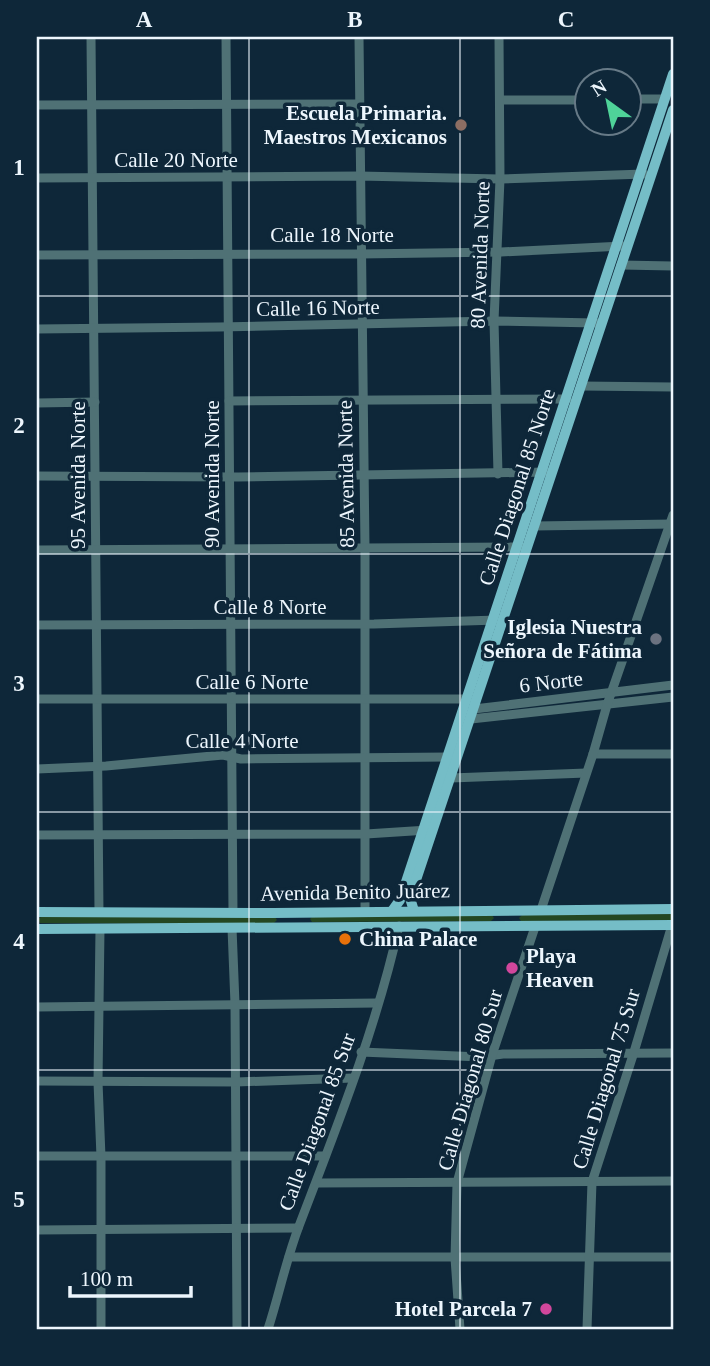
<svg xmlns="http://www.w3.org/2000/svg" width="710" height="1366" font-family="Georgia,serif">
<rect width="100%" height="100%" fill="#0e2739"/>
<g fill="#244722">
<path d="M 673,914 L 673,920 L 521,921 L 519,918 L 522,915 Z"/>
<path d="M 492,915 L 494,918 L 491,921 L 312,922 L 310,919 L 312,917 Z"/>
<path d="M 41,917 L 275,917 L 277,920 L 273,924 L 40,923 L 38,919 Z"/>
</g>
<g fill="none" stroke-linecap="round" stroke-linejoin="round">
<g stroke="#4f7175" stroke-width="9">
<path d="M 91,37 L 99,912"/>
<path d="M 226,37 L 233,912"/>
<path d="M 359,37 L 365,548 L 365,911"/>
<path d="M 630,99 L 665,99"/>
<path d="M 500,100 L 588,100"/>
<path d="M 37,105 L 359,104"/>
<path d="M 37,178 L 359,176 L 500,179 L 644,174"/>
<path d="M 37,255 L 360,254 L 501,252 L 623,246"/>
<path d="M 621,265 L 673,266"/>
<path d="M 37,329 L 219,327 L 494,321 L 596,323"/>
<path d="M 581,386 L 673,387"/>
<path d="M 229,401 L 567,399"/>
<path d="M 37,403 L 95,402"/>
<path d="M 498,474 L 494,321 L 500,179 L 499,37"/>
<path d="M 37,476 L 238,477 L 547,472"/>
<path d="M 534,526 L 673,524"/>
<path d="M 37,550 L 521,547"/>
<path d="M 37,625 L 374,624 L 497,620"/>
<path d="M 37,699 L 467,699"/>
<path d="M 474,709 L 673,685"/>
<path d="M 471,719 L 673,697"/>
<path d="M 593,754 L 673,754"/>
<path d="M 37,769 L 106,766 L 223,755 L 241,759 L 448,757"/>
<path d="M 451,778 L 586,773"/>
<path d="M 37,835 L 366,834 L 428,830"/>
<path d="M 541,910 L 593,754 L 607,705 L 673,515"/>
<path d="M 232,928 L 235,1004 L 237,1329"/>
<path d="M 100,929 L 98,1082 L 101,1157 L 101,1329"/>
<path d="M 37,1007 L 377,1003"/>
<path d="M 361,1052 L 481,1057 L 503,1054 L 673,1053"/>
<path d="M 37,1081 L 236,1082 L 353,1078"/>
<path d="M 37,1156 L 325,1156"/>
<path d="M 317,1183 L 673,1181"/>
<path d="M 37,1230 L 298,1228"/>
<path d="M 289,1257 L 673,1257"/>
<path d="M 268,1329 C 279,1295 286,1260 299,1226 C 336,1129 376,1029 399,926"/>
<path d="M 460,1329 L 455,1258 L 457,1183 L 492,1055 L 535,927"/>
<path d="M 587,1329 L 592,1182 L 634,1052 L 672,925"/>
</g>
<g stroke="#75bdc7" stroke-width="10">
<path d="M 392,911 L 400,900 L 673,74"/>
<path d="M 414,911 L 410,898 L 673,110"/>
<path d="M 37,912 L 273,913 L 673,909"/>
<path d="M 37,929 L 673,925"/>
</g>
</g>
<path fill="none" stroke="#edf6fd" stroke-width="2" stroke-opacity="0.55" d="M 249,37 L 249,1329M 460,37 L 460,1329M 37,296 L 673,296M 37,554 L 673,554M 37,812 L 673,812M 37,1070 L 673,1070"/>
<circle fill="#8d6e63" stroke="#0e2739" stroke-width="2.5" cx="461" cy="125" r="7"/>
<circle fill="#6b7280" stroke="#0e2739" stroke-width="2.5" cx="656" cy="639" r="7"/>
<circle fill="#e8710a" stroke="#0e2739" stroke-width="2.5" cx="345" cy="939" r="7"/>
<g fill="#d1479c" stroke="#0e2739" stroke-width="2.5">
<circle cx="512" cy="968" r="7"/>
<circle cx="546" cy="1309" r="7"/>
</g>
<g text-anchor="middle" stroke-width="7" stroke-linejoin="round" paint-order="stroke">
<g font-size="21" font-weight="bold" fill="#edf6fd" stroke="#0e2739" text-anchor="end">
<text x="447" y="120">Escuela Primaria.<tspan x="447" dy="24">Maestros Mexicanos</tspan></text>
<text x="642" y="634">Iglesia Nuestra<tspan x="642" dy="24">Señora de Fátima</tspan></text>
<text x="359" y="946" text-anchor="start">China Palace</text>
<text x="526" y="963" text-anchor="start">Playa<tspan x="526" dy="24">Heaven</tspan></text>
<text x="532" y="1316">Hotel Parcela 7</text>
</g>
<g font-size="21" fill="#edf6fd" stroke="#0e2739">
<text x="176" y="167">Calle 20 Norte</text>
<text x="332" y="242">Calle 18 Norte</text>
<text transform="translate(480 255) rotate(-88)" y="7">80 Avenida Norte</text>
<text transform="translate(318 308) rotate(-1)" y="7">Calle 16 Norte</text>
<text transform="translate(212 474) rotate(-90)" y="7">90 Avenida Norte</text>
<text transform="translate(346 474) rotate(-91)" y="7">85 Avenida Norte</text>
<text transform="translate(78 475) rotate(-90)" y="7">95 Avenida Norte</text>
<text transform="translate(517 487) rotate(-72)" y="7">Calle Diagonal 85 Norte</text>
<text x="270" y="614">Calle 8 Norte</text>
<text x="252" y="689">Calle 6 Norte</text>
<text transform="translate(551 682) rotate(-7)" y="7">6 Norte</text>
<text x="242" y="748">Calle 4 Norte</text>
<text transform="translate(355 892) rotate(-1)" y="7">Avenida Benito Juárez</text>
<text transform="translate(606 1079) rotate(-73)" y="7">Calle Diagonal 75 Sur</text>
<text transform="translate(470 1080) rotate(-74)" y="7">Calle Diagonal 80 Sur</text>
<text transform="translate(317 1122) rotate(-70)" y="7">Calle Diagonal 85 Sur</text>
</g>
</g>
<rect width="710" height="1366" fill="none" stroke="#0e2739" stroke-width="77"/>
<g transform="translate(608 102) rotate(327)"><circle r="33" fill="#0e2739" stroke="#677a87" stroke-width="2"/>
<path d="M0-5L12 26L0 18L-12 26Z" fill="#4fd399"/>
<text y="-10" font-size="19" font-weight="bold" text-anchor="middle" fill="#edf6fd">N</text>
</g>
<path d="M70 1286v10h121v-10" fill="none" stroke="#edf6fd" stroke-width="3.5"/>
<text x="80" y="1286" font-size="21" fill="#edf6fd" stroke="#0e2739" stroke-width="5" paint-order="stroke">100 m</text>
<rect x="38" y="38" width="634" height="1290" fill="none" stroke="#edf6fd" stroke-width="2.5"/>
<g font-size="23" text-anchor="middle" font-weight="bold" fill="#edf6fd">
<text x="144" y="27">A</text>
<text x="355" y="27">B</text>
<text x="566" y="27">C</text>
<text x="19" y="175">1</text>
<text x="19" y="433">2</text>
<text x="19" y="691">3</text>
<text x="19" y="949">4</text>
<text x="19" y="1207">5</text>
</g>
</svg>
